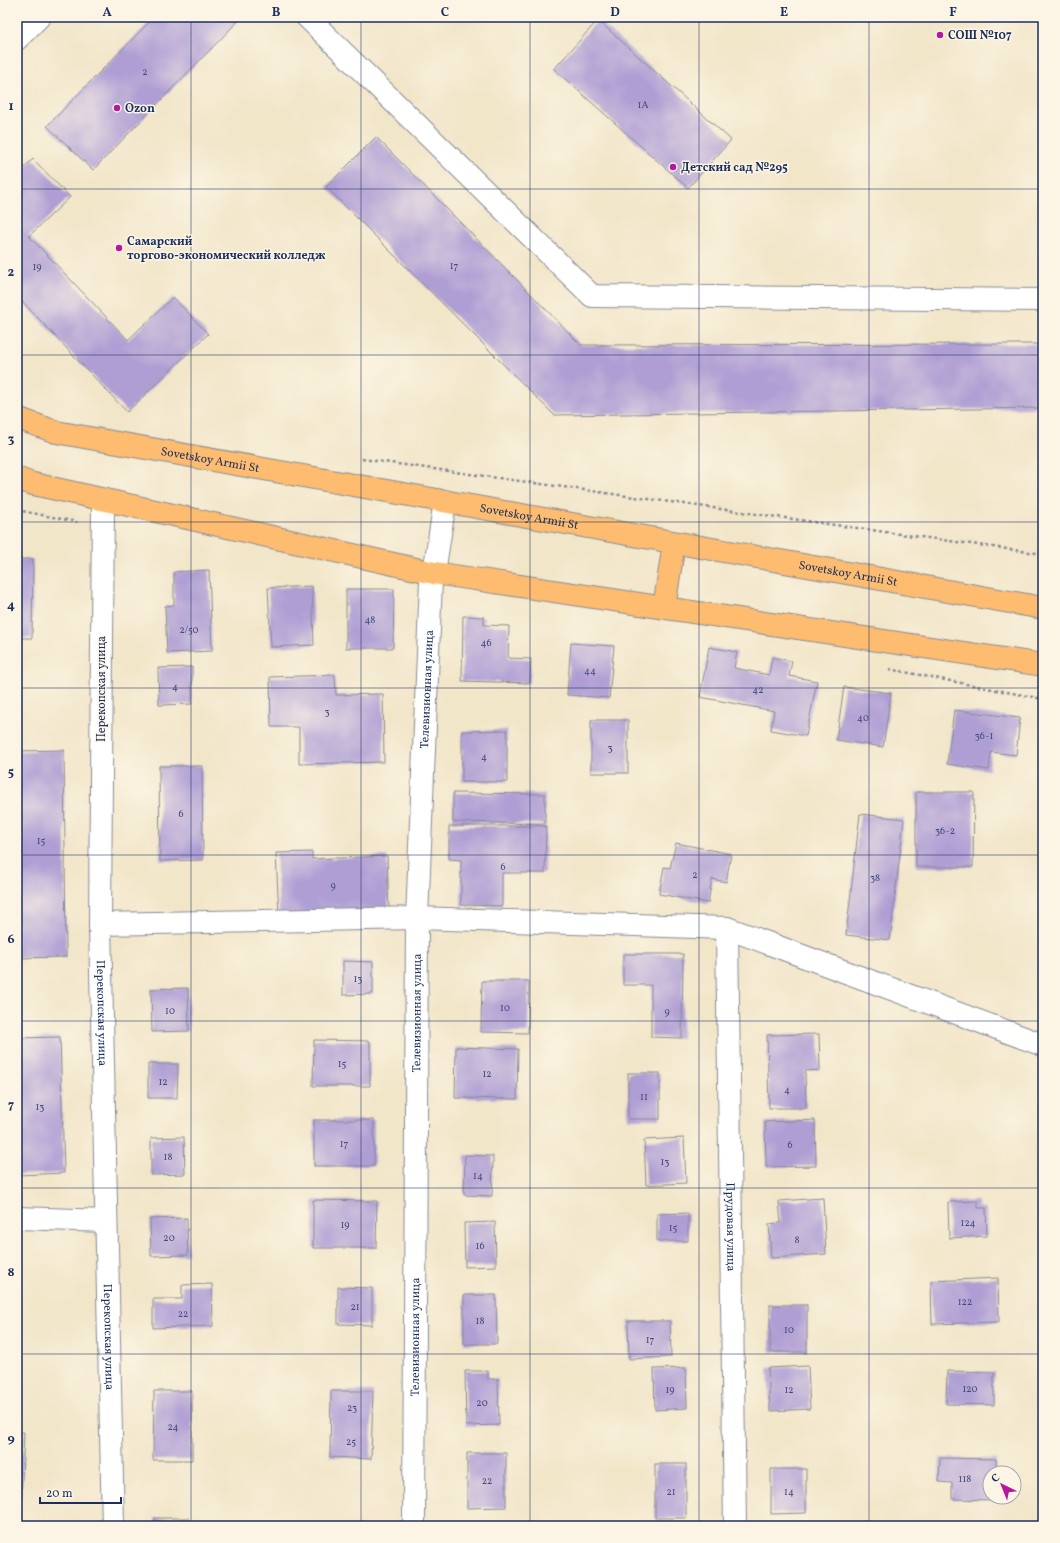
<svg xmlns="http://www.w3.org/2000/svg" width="1060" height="1543" font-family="Vollkorn,serif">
<rect width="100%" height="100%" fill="#fcf5e5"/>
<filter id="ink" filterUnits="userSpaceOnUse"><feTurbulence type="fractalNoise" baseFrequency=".025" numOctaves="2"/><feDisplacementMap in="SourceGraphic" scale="8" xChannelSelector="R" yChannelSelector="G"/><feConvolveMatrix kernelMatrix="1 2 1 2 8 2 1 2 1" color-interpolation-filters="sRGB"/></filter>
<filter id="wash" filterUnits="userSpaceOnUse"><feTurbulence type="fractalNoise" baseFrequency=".012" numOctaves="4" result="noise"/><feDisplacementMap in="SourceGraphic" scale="16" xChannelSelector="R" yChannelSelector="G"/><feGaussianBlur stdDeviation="0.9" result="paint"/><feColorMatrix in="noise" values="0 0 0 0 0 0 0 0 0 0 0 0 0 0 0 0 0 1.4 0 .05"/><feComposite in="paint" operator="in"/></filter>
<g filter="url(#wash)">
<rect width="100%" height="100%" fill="#f2e6c9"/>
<g id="blocks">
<g fill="#af9ed4">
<path d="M 154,17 L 242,17 L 93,170 L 47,126 Z"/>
<path d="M 598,20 L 731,140 L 688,188 L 554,69 Z"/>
<path d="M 376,137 L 581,345 L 1043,344 L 1043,408 L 554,415 L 326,187 Z"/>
<path d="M 33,159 L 70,197 L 29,236 L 128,340 L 173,297 L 208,334 L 127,412 L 17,296 L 17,174 Z"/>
<path d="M 17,559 L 33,559 L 32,638 L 17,638 Z"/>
<path d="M 209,570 L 212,651 L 167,653 L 165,606 L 174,605 L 174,572 Z"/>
<path d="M 312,586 L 314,645 L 271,647 L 268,588 Z"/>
<path d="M 346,589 L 394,589 L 393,648 L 346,648 Z"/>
<path d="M 463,616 L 484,617 L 484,625 L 509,626 L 508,658 L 531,659 L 530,683 L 462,681 Z"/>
<path d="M 571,643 L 614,646 L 609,698 L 567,695 Z"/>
<path d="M 709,647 L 737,652 L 734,668 L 769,675 L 772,657 L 792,661 L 789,676 L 817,681 L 806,736 L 771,730 L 774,711 L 700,697 Z"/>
<path d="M 192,667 L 192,704 L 159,705 L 158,668 Z"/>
<path d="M 335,675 L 336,695 L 383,694 L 384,762 L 299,764 L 299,727 L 271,727 L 270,677 Z"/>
<path d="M 844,687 L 891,693 L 883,747 L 836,740 Z"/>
<path d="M 954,710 L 1020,718 L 1016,755 L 991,752 L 989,770 L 947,764 Z"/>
<rect x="591" y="720" width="37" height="53"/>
<path d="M 507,730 L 507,782 L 462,782 L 462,731 Z"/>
<path d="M 64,750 L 66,957 L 17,958 L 17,751 Z"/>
<path d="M 159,766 L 202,766 L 203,860 L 160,861 Z"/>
<path d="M 916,792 L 974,792 L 973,867 L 916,867 Z"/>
<path d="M 453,793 L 545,794 L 545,824 L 453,822 Z"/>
<path d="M 860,814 L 904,819 L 890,940 L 846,935 Z"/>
<path d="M 449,826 L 546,826 L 545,873 L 502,873 L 502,906 L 461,905 L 461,860 L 449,859 Z"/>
<path d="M 676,843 L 731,854 L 726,882 L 712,879 L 708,903 L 659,894 L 664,867 L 670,868 Z"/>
<path d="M 312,852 L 312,859 L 387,856 L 389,912 L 279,916 L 276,853 Z"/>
<path d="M 623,954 L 683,954 L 682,1038 L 651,1037 L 651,985 L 623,985 Z"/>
<path d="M 343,961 L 373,962 L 373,994 L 343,995 Z"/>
<path d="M 482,981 L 529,981 L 528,1033 L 481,1032 Z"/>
<path d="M 188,988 L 189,1031 L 152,1032 L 151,989 Z"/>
<path d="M 819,1034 L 820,1070 L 805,1071 L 806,1108 L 769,1108 L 767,1035 Z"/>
<path d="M 60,1037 L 64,1173 L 17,1175 L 17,1038 Z"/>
<path d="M 314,1040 L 370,1041 L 370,1086 L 313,1086 Z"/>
<path d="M 456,1047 L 518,1049 L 517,1099 L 455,1098 Z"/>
<path d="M 148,1064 L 178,1064 L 177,1098 L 148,1098 Z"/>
<rect x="628" y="1073" width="32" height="46"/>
<rect x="314" y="1120" width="60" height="46"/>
<path d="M 815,1120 L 816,1166 L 766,1167 L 765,1122 Z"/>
<path d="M 184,1137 L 185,1174 L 151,1175 L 151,1138 Z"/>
<path d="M 684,1138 L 686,1183 L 646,1185 L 644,1140 Z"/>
<path d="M 465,1155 L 493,1156 L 492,1196 L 464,1195 Z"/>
<path d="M 823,1198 L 826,1254 L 771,1258 L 769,1224 L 781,1223 L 779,1201 Z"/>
<path d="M 313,1200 L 377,1201 L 376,1248 L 313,1248 Z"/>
<path d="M 978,1201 L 978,1208 L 986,1208 L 987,1236 L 949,1238 L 948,1202 Z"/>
<path d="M 688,1213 L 688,1241 L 657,1241 L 657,1214 Z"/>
<path d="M 187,1218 L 188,1255 L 151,1256 L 150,1219 Z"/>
<path d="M 495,1222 L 496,1266 L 465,1267 L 464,1223 Z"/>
<path d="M 998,1278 L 999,1322 L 932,1324 L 931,1281 Z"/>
<path d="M 212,1284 L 213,1326 L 153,1328 L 153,1299 L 182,1299 L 182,1285 Z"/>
<path d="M 338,1287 L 372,1288 L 372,1325 L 338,1324 Z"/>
<path d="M 464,1295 L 496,1295 L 497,1344 L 464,1344 Z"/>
<rect x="770" y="1305" width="37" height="47"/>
<path d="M 628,1321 L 670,1321 L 671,1357 L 629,1359 Z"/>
<path d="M 808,1366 L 810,1409 L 770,1411 L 768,1368 Z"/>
<path d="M 686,1368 L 687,1408 L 655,1410 L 654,1369 Z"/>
<path d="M 465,1371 L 488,1371 L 488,1379 L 498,1379 L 499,1425 L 466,1426 Z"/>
<path d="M 947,1371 L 994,1372 L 994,1405 L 946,1404 Z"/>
<path d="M 154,1391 L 192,1391 L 192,1460 L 153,1460 Z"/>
<path d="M 331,1391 L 373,1391 L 371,1459 L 330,1457 Z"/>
<path d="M 17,1432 L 24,1432 L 21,1501 L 17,1501 Z"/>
<path d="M 467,1453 L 506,1453 L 506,1507 L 467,1508 Z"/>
<path d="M 940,1458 L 996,1459 L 996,1473 L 990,1473 L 990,1497 L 996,1497 L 995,1500 L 952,1499 L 952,1483 L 939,1482 Z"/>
<rect x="655" y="1464" width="31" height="54"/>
<path d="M 771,1469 L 806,1469 L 806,1513 L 771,1514 Z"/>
<rect x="155" y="1518" width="33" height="8"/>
</g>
</g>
</g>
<g filter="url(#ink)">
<use href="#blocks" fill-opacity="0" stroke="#868a94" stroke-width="1"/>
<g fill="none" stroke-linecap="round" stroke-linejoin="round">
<defs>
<g id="minor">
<path d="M 307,17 L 592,296 L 1043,300"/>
<path d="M 17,39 L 39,17"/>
<path id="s1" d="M 103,500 L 100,924 L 113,1526"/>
<path d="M 100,924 L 417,918 L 727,928 L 1043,1045"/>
<path id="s2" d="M 727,928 L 735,1526"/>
<path d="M 17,1218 L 106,1221"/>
<path id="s3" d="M 414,1526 L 417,918 L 431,581 L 434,573 L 445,501"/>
</g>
<g id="major">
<path id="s4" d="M 17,418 L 56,432 L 1043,608"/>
<path d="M 17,478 L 29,483 L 434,573 L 1043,665"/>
<path d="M 664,608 L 674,543"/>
</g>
</defs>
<use href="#minor" stroke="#868a94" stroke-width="24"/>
<use href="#major" stroke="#868a94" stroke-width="24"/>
<g stroke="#868a94" stroke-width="2.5" stroke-dasharray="3 3" stroke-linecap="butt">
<path d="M 362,459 L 1043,554"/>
<path d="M 17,510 L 77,522"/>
<path d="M 889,669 L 1043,699"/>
</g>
<use href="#minor" stroke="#fff" stroke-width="22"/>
<use href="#major" stroke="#fdbc6f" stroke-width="22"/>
</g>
</g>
<path fill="none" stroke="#1b2f5e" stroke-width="1" stroke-opacity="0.55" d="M 191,17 L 191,1526M 361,17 L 361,1526M 530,17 L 530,1526M 699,17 L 699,1526M 869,17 L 869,1526M 17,189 L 1043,189M 17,355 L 1043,355M 17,522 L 1043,522M 17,688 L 1043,688M 17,855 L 1043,855M 17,1021 L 1043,1021M 17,1188 L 1043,1188M 17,1354 L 1043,1354"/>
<g fill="#b5179e" stroke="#fcf5e5" stroke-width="1.5">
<circle cx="940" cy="35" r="4"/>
<circle cx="117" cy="108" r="4"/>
<circle cx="673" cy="167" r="4"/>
<circle cx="119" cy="248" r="4"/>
</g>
<g text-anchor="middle" stroke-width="3" stroke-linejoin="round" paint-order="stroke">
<g font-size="10" fill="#404b7c">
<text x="145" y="75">2</text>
<text x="643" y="108">1А</text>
<text x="454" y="269">17</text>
<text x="37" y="270">19</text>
<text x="370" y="623">48</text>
<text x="189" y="633">2/50</text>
<text x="486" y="646">46</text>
<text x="590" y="674">44</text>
<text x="175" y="690">4</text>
<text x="758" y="693">42</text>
<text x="327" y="715">3</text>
<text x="863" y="721">40</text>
<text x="984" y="739">36-1</text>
<text x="610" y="751">3</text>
<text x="484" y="760">4</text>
<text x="181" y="817">6</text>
<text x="945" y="834">36-2</text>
<text x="41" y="844">15</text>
<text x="503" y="870">6</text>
<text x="695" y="878">2</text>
<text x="875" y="881">38</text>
<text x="333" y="889">9</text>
<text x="358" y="982">13</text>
<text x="505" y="1011">10</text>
<text x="170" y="1014">10</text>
<text x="667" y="1015">9</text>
<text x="342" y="1067">15</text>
<text x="487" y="1077">12</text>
<text x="163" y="1085">12</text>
<text x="787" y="1093">4</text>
<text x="644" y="1100">11</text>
<text x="40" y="1110">13</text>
<text x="344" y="1147">17</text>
<text x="790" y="1148">6</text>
<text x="168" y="1160">18</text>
<text x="665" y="1165">13</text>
<text x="478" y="1179">14</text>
<text x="968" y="1226">124</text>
<text x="345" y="1228">19</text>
<text x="673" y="1231">15</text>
<text x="169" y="1241">20</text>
<text x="797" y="1243">8</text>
<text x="480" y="1249">16</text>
<text x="965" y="1305">122</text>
<text x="355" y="1310">21</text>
<text x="183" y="1317">22</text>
<text x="480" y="1324">18</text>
<text x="789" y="1333">10</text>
<text x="650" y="1343">17</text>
<text x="970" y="1392">120</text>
<text x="670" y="1393">19</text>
<text x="789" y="1393">12</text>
<text x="482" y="1406">20</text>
<text x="352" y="1411">23</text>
<text x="173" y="1430">24</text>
<text x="351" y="1445">25</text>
<text x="965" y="1482">118</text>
<text x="487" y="1484">22</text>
<text x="671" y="1495">21</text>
<text x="789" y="1495">14</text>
</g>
<g font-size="12" font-weight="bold" fill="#1b2f5e" stroke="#fcf5e5" text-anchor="start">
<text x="948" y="39">СОШ №107</text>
<text x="125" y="112">Ozon</text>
<text x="681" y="171">Детский сад №295</text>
<text x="127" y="245">Самарский<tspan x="127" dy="14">торгово-экономический колледж</tspan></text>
</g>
<g font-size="12" fill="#1b2f5e" stroke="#fcf5e5">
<text dy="4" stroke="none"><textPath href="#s4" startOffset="198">Sovetskoy Armii St</textPath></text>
<text dy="4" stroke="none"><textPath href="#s4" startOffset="522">Sovetskoy Armii St</textPath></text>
<text dy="4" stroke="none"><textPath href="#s4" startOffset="846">Sovetskoy Armii St</textPath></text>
<text transform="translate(101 689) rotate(-90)" y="4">Перекопская улица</text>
<text dy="4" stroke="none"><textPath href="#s3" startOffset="837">Телевизионная улица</textPath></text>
<text dy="4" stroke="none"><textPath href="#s1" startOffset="513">Перекопская улица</textPath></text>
<text dy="4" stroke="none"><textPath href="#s3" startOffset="513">Телевизионная улица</textPath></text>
<text dy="4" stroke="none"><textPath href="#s2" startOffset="299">Прудовая улица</textPath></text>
<text dy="4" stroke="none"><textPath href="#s1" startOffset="837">Перекопская улица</textPath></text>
<text dy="4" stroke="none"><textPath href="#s3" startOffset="189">Телевизионная улица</textPath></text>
</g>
</g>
<rect width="1060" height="1543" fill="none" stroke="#fcf5e5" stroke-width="44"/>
<g transform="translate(1002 1485) rotate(317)"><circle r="19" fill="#fcf5e5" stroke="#a2a6af"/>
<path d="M0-3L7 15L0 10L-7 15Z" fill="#b5179e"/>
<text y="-6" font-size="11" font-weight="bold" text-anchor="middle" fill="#1b2f5e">С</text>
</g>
<path d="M40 1497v6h81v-6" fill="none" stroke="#1b2f5e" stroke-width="2"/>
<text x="46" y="1497" font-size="12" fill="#1b2f5e" stroke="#fcf5e5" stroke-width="3" paint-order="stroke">20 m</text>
<rect x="22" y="22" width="1016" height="1499" fill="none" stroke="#1b2f5e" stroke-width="1.5"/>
<g font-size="13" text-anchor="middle" font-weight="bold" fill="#1b2f5e">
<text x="107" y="16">A</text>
<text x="276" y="16">B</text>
<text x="445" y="16">C</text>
<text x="615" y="16">D</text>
<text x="784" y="16">E</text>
<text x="953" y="16">F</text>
<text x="11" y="110">1</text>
<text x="11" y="276">2</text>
<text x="11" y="443">3</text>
<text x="11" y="609">4</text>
<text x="11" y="776">5</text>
<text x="11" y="943">6</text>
<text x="11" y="1109">7</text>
<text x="11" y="1276">8</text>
<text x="11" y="1442">9</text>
</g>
</svg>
